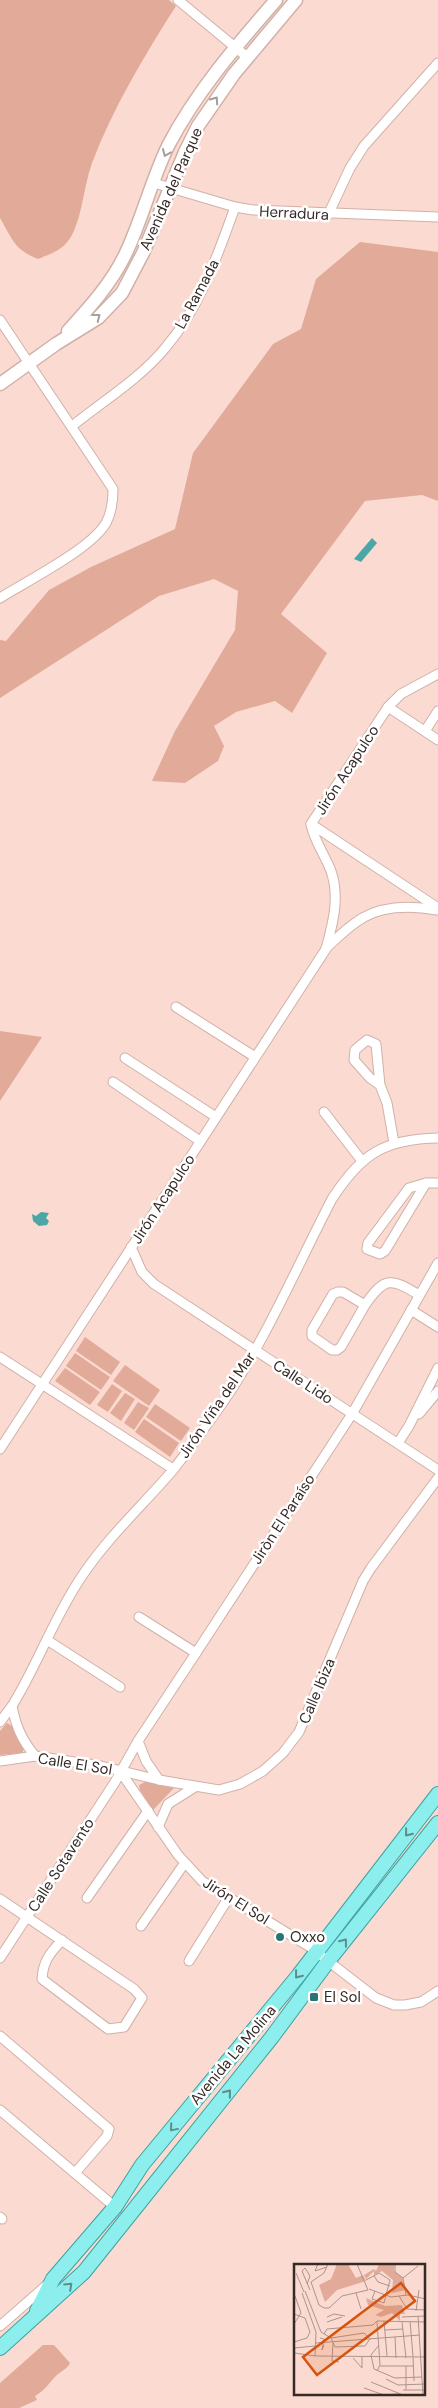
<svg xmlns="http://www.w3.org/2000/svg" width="438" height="2408" font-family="'DM Sans',sans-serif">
<rect width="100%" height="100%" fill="#fbdbd1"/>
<g fill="#e1aa99">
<path d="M 0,0 L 169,0 L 176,6 C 144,56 113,108 92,163 C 84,185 83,211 73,233 C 64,250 55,252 38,259 C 14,250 12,238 0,218 Z"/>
<path d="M 360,242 L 438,252 L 438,501 L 422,495 L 365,501 L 281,614 L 327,653 L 292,713 L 275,701 L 236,712 L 214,726 L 224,746 L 218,761 L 185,783 L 152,781 L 175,731 L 235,630 L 238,591 L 214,579 L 159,596 L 0,698 L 0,640 L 6,641 L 49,590 L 91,567 L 175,529 L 193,453 L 273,344 L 301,329 L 316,279 Z"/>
<path d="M 0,1031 L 42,1037 L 0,1101 Z"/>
<path d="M 85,1337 L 120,1362 L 111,1375 L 76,1351 Z"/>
<path d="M 75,1353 L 110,1377 L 101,1390 L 66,1366 Z"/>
<path d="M 125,1365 L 160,1390 L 149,1406 L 113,1381 Z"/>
<path d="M 65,1368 L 100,1392 L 90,1405 L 55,1381 Z"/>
<path d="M 112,1384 L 122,1391 L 108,1412 L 97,1405 Z"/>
<path d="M 125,1393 L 135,1399 L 121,1421 L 110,1413 Z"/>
<path d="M 138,1402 L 149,1408 L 134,1430 L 124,1423 Z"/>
<path d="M 155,1404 L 190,1428 L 181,1441 L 146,1417 Z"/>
<path d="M 144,1419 L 179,1443 L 170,1457 L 135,1432 Z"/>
<path d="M 7,1723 L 12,1726 L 25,1747 L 22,1753 L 0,1755 L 0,1731 Z"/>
<path d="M 147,1781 L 174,1788 L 153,1810 L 140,1790 L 139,1785 Z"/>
<path d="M 43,2345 L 54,2345 L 70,2363 C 67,2369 63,2370 58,2374 C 50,2381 46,2390 35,2396 L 37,2400 L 19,2408 L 0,2408 L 0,2383 Z"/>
</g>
<g fill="#4aa7a6">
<path d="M 372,538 L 377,543 L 361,562 L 354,559 Z"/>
<path d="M 41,1212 L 49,1213 L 46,1218 L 49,1221 L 47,1225 L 39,1226 L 33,1221 L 32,1214 L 36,1216 Z"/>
</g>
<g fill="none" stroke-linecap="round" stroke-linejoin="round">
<defs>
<g id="street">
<path d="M 178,0 L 247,57"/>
<path d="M 154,183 L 235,207 L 253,210 L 438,217"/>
<path d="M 328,215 L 350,168 L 364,146 L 438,63"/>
<path d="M 0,320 L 113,489 C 113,501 112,512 106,523 C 91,549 27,581 0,598"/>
<path d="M 72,426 C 103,401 141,378 166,347 C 200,307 217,257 235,207"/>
<path d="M 388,707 L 438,740"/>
<path d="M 425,731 L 438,711"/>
<path d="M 311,824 L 438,908"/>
<path d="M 326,948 C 335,940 345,930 355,923 C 378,905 411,905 437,910"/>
<path d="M 176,1007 L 255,1057"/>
<path d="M 125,1058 L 216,1117"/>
<path d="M 113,1082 L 200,1141"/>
<path d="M 380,1085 L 370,1078 L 354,1060 L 355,1050 L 367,1040 L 376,1044 L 380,1085 L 387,1103 L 394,1143"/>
<path d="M 324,1112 L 362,1161"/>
<path d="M 426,1183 L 385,1251 L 380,1254 L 367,1249 L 368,1243 L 409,1188 Z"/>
<path d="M 426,1183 L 438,1183"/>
<path d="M 131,1247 L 142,1272 L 154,1284 L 438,1470"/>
<path d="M 338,1292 L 343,1292 L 365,1305 L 341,1347 L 337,1350 L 332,1350 L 312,1336 L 312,1330 L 333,1294 Z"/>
<path d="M 365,1305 C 385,1276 391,1278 419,1295"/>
<path d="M 411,1310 L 438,1327"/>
<path d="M 0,1357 L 173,1469"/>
<path d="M 419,1414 L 438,1391"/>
<path d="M 398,1443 L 409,1426 L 438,1368"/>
<path d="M 0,1449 L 326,949 C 333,923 340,897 331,871 C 325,855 314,841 311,824 L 388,707 L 401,694 L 438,674"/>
<path d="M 139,1617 L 196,1653"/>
<path d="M 47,1640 L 120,1687"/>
<path d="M 0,1722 L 12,1706"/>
<path d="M 138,1741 L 146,1761 L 159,1780"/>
<path d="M 35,1756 C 22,1740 16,1727 12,1706 C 38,1664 54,1617 82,1576 C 108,1537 143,1505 173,1470 C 188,1451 202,1431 216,1412 C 263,1347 295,1270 332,1199 C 361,1154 384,1139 438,1138"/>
<path d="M 0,1761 L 35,1756 L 101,1766 L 159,1780 L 219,1790 L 240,1784 L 263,1771 L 283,1753 L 299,1732 L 363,1581 L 371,1568 L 438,1478"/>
<path d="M 120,1771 L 178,1855 L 202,1881 L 310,1947 L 376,1998 L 394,2005 L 405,2005 L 421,2002 L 438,1991"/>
<path d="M 158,1827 L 168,1804 L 195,1787"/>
<path d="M 87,1898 L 148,1811"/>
<path d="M 0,1899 L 134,1989 L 142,1998 L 124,2027 L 108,2029 L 42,1979 C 43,1961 50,1953 62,1940"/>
<path d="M 141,1926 L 184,1864"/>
<path d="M 0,1958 L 115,1782 L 138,1741 L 196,1653 L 352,1414 L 438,1263"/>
<path d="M 189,1961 L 229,1897"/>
<path d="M 0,2036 L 109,2129 L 107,2136 L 75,2173"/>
<path d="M 0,2110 L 115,2207"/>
<path d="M 0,2217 L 2,2219"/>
<path d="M 0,2326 L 48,2284"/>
</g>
<g id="secondary">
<path d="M 68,331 C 89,308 111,284 125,255 C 142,220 151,181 168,146 C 196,92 236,46 276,0"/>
<path d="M 0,384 L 56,344 L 98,318 L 122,293 L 143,253 L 185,152 L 198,126 L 234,74 L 296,0"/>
</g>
<g id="primary">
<path d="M 37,2311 L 53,2279 L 115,2207 L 142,2165 L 298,1976 L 438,1794"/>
<path d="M 0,2348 L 84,2272 L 272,2037 L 329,1960 L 438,1823"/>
</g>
</defs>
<use href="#street" stroke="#d0b1a8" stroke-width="11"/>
<use href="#secondary" stroke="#d0b1a8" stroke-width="15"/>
<use href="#primary" stroke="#3ca2a0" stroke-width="16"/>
<use href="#street" stroke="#fff" stroke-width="9"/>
<use href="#secondary" stroke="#fff" stroke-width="12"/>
<use href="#primary" stroke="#8ceeed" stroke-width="14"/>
</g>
<defs><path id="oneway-chevron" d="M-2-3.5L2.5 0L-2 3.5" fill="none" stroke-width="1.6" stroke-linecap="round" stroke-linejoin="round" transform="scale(1.25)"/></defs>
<g stroke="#a59f9d">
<use href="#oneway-chevron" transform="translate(215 100) rotate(-55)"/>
<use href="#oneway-chevron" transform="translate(166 153) rotate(113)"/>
<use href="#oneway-chevron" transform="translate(97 317) rotate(-38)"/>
</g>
<g stroke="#618c8a">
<use href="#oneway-chevron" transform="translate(408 1833) rotate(128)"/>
<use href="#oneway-chevron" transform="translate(344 1942) rotate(-52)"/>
<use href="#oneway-chevron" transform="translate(298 1975) rotate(128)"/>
<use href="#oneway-chevron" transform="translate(228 2093) rotate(-51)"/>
<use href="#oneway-chevron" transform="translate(173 2128) rotate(130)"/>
<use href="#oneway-chevron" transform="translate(69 2286) rotate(-43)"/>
</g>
<g fill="#2a7473" stroke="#fff" stroke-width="2">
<circle cx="280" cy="1937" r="5"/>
<rect x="309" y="1992" width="10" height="10" rx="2.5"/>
</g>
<g text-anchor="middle" stroke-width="5" stroke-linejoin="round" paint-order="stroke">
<g font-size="15" fill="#362a26" stroke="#fff">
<text transform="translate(171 189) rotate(-66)" y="5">Avenida del Parque</text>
<text transform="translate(294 213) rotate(3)" y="5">Herradura</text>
<text transform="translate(197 294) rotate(-62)" y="5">La Ramada</text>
<text transform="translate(347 770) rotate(-57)" y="5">Jirón Acapulco</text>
<text transform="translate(163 1199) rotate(-57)" y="5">Jirón Acapulco</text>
<text transform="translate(303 1382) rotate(33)" y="5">Calle Lido</text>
<text transform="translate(217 1405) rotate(-56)" y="5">Jirón Viña del Mar</text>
<text transform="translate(283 1519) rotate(-57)" y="5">Jiròn El Paraíso</text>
<text transform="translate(317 1691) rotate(-67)" y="5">Calle Ibiza</text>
<text transform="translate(75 1764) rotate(9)" y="5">Calle El Sol</text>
<text transform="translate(61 1865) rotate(-57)" y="5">Calle Sotavento</text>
<text transform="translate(236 1901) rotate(32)" y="5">Jirón El Sol</text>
<text transform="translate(233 2055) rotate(-50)" y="5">Avenida La Molina</text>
</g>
<g font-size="15" fill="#362a26" stroke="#fff" text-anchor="start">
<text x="290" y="1942">Oxxo</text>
<text x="324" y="2002">El Sol</text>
</g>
</g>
<g transform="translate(294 2264)">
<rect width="131" height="131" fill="#fbdbd1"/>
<path d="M 43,0 L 54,0 L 62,14 L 69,11 L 72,17 L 43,26 L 31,38 L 25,21 L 37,15 ZM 85,0 L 100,0 L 100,7 L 108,13 L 112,26 L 98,29 L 99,16 L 88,7 L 80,11 L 80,7 L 72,15 L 70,11 L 80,5 L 82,7 ZM 72,34 L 91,42 L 108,41 L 111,50 L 106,50 L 106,57 L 98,49 L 87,53 L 81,51 L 90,46 L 74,41 Z" fill="#e1aa99"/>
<path fill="none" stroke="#ac948d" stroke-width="1" d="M 24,0 L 21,7 L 33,3M 101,0 L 101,8 L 109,14 L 112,31M 2,9 L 10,28M 80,12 L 84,18 L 96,22M 109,14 L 124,2M 72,16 L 85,9 L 96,16 L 90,39 L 78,35 L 81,27M 13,20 L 16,12 L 11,4 L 8,7 L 16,26M 75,25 L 97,33 L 114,31 L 132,35M 11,27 L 27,68 L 37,74 L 41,83 L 71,82 L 76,75 L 70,69 L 37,74M 8,29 L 22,68 L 21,92M 62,29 L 67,45M 105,32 L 113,45 L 132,46M 30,44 L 35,44 L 48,32 L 74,26 L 63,0M 30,44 L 25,41 L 17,18 L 30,9 L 34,0M 122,47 L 125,26M 0,50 L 11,54 L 16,68 L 13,74 L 0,78M 124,52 L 129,131M 33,53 L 40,50 L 51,52M 108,53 L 132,52M 90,57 L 93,92M 116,57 L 119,92M 33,58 L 48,53M 108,58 L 112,94M 0,60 L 7,49 L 1,32M 91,66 L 109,65M 30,70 L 33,65 L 79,61 L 83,57 L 132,58M 101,73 L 102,94M 26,74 L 30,75 L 28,86 L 30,81M 22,79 L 126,71M 39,79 L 38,97 L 45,98M 85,81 L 77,91 L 80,105 L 101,114 L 128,113M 0,84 L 21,82M 0,89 L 22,92 L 132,93M 119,93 L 120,117M 59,94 L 68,104 L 68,93M 86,102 L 119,102M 112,102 L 112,126M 83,107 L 86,101 L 83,58M 92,115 L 104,121 L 132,120M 77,118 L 109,131M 70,124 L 90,131M 109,126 L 132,126M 89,131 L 104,130"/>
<path fill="#d6540f" fill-opacity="0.15" stroke="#d6540f" stroke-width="2.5" d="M 107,19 L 121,37 L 23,111 L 9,93 Z"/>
<rect width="131" height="131" fill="none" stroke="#362a26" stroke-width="2.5"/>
</g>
</svg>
